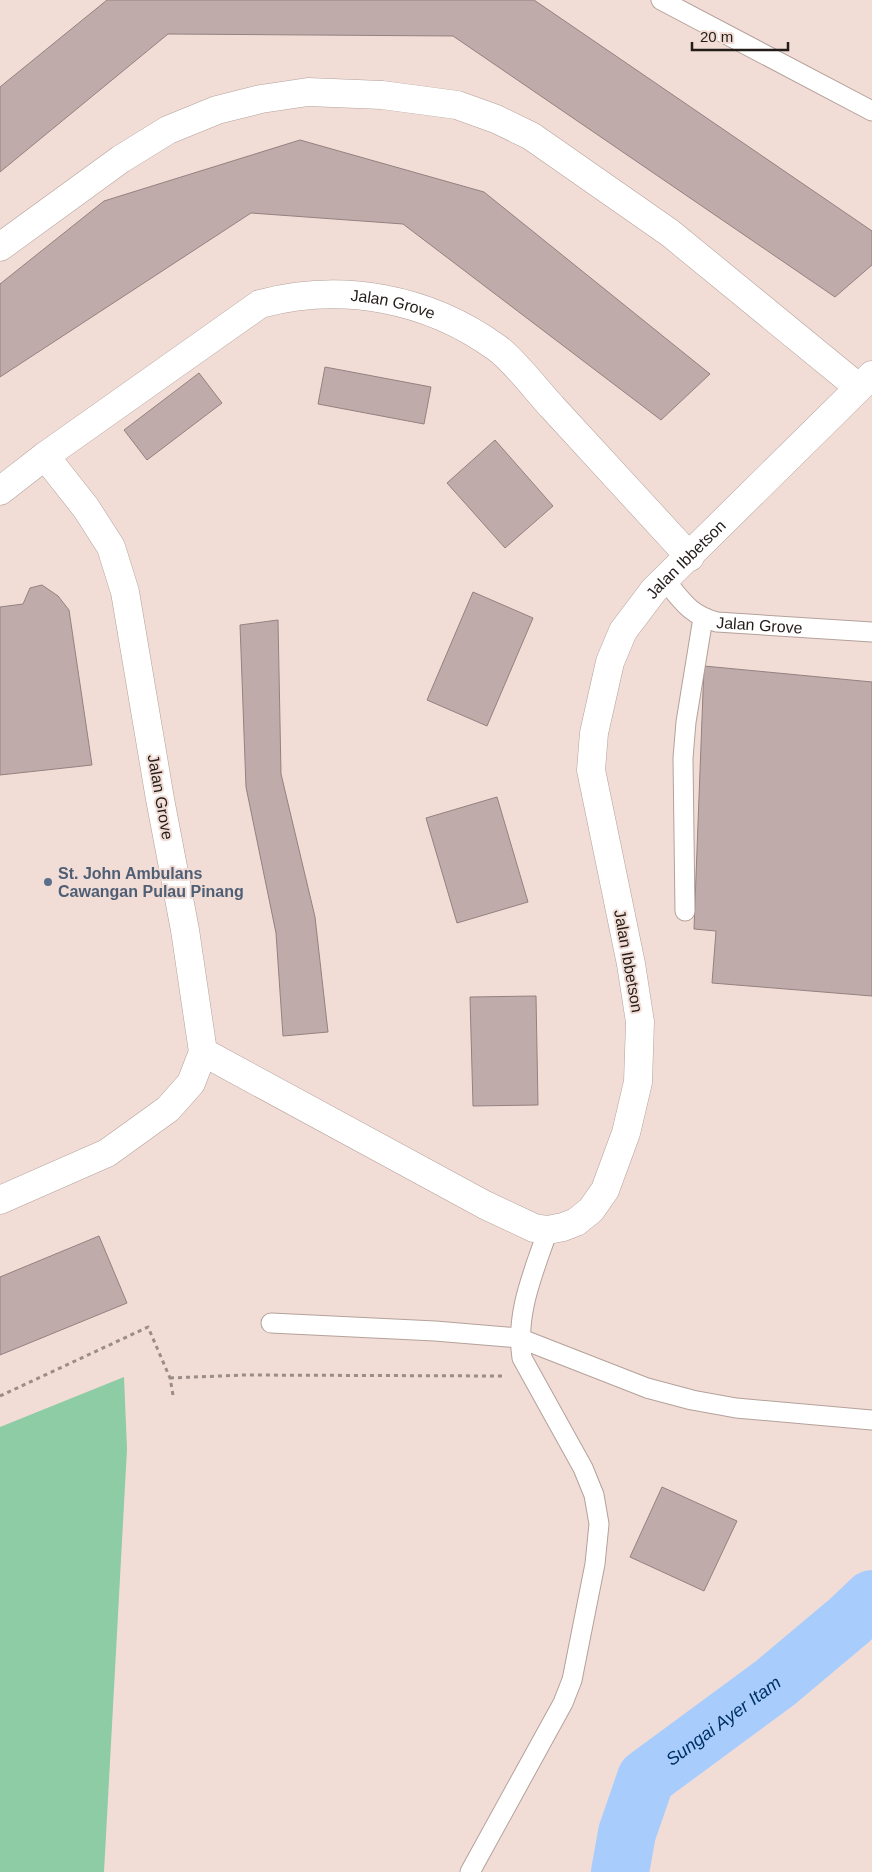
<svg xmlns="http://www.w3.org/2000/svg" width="872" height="1872" font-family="Helvetica,sans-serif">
<rect width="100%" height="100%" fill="#f1ddd6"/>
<path fill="#8dcca4" d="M 124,1377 L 127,1449 L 104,1872 L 0,1872 L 0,1427 Z"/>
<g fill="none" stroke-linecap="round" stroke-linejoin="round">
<path stroke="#a8cdfd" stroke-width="58" id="s1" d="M 620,1872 L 627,1833 L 646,1778 L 775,1683 L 850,1620 L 872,1599"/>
</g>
<g fill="#bfabaa" stroke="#948180">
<path d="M 107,0 L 534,0 L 872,231 L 872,265 L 835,297 L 453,36 L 168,34 L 0,172 L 0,87 Z"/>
<path d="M 300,140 L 484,192 L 710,374 L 661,420 L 403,224 L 251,213 L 0,377 L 0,284 L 104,201 Z"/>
<path d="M 325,367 L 431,387 L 424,424 L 318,404 Z"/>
<path d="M 199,373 L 222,403 L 147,460 L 124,430 Z"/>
<path d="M 495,440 L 553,506 L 505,548 L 447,483 Z"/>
<path d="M 42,585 L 58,596 L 69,610 L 92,765 L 0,775 L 0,607 L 23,604 L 30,588 Z"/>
<path d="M 473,592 L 533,618 L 487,726 L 427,700 Z"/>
<path d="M 278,620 L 281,774 L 315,917 L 328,1032 L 283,1036 L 276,933 L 246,787 L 240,625 Z"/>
<path d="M 704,666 L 872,682 L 872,996 L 712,983 L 716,931 L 694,929 Z"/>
<path d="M 497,797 L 528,902 L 457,923 L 426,818 Z"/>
<path d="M 536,996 L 538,1105 L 473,1106 L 470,997 Z"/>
<path d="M 99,1236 L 127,1303 L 0,1355 L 0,1277 Z"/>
<path d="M 662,1487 L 737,1521 L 704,1591 L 630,1557 Z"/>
</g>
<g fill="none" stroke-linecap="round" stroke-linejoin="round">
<defs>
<g id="lane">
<path d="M 661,0 L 872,111"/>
<path id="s2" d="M 665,580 C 682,601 690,615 717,622 L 872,632"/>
<path d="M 685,911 L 683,758 L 686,722 L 703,618"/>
<path d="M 271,1323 L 435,1331 L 519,1338 L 647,1388 L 692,1400 L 736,1408 L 872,1420"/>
<path d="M 470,1872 L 563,1703 L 572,1680 L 595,1564 L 599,1524 L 594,1495 L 583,1468 L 522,1358 C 515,1313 534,1271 548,1230"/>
</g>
<g id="street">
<path d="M 0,247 L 121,159 L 168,130 L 217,110 L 261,99 L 308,92 L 382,95 L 457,105 L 496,119 L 531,136 L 670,233 L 858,387"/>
<path id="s3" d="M 0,491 L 45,456 L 260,304 C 342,282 428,298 497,348 C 514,360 538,392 554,409 C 599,458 645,508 690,557"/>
<path id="s4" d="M 203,1052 L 485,1205 L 534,1228 L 548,1230 L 563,1227 L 576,1222 L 591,1210 L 605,1190 L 626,1133 L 638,1082 L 640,1022 L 631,964 L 591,770 L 594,733 L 610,662 L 623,631 L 654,590 L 872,375"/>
<path d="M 0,1200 L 107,1153 L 168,1109 L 191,1083 L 203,1052 L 185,930 L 160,799 L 125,592 L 111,547 L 86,508 L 45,456"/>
</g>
</defs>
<use href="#lane" stroke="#b4a19a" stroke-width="21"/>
<use href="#street" stroke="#b4a19a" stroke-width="29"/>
<g stroke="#9b8c87" stroke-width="3" stroke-dasharray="4 4" stroke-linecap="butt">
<path d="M 170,1378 L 244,1375 L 502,1376"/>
<path d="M 0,1396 L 148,1327 L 170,1378 L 173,1395"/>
</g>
<use href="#lane" stroke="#fff" stroke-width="19"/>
<use href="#street" stroke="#fff" stroke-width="28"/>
</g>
<circle fill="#5c6f8a" stroke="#f1ddd6" stroke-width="2" cx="48" cy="882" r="5"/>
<g text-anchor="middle" stroke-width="4" stroke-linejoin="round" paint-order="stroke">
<g font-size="16" fill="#231c19" stroke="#f1ddd6">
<text dy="6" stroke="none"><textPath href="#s3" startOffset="455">Jalan Grove</textPath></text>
<text dy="6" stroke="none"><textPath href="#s4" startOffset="1131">Jalan Ibbetson</textPath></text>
<text dy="6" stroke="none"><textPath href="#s2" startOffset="111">Jalan Grove</textPath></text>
<text transform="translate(161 797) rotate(80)" y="6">Jalan Grove</text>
<text transform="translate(629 961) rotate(80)" y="6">Jalan Ibbetson</text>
</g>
<g font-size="16" font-weight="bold" fill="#4e5e75" stroke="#f1ddd6" text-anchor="start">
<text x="58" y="879">St. John Ambulans<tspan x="58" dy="18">Cawangan Pulau Pinang</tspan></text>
</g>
<g font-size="18" font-style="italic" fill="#003063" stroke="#f1ddd6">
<text dy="6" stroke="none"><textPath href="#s1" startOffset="194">Sungai Ayer Itam</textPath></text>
</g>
</g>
<path d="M692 42v8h96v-8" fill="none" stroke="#231c19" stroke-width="2.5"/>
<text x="700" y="42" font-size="15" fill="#231c19" stroke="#f1ddd6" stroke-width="4" paint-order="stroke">20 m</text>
</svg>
